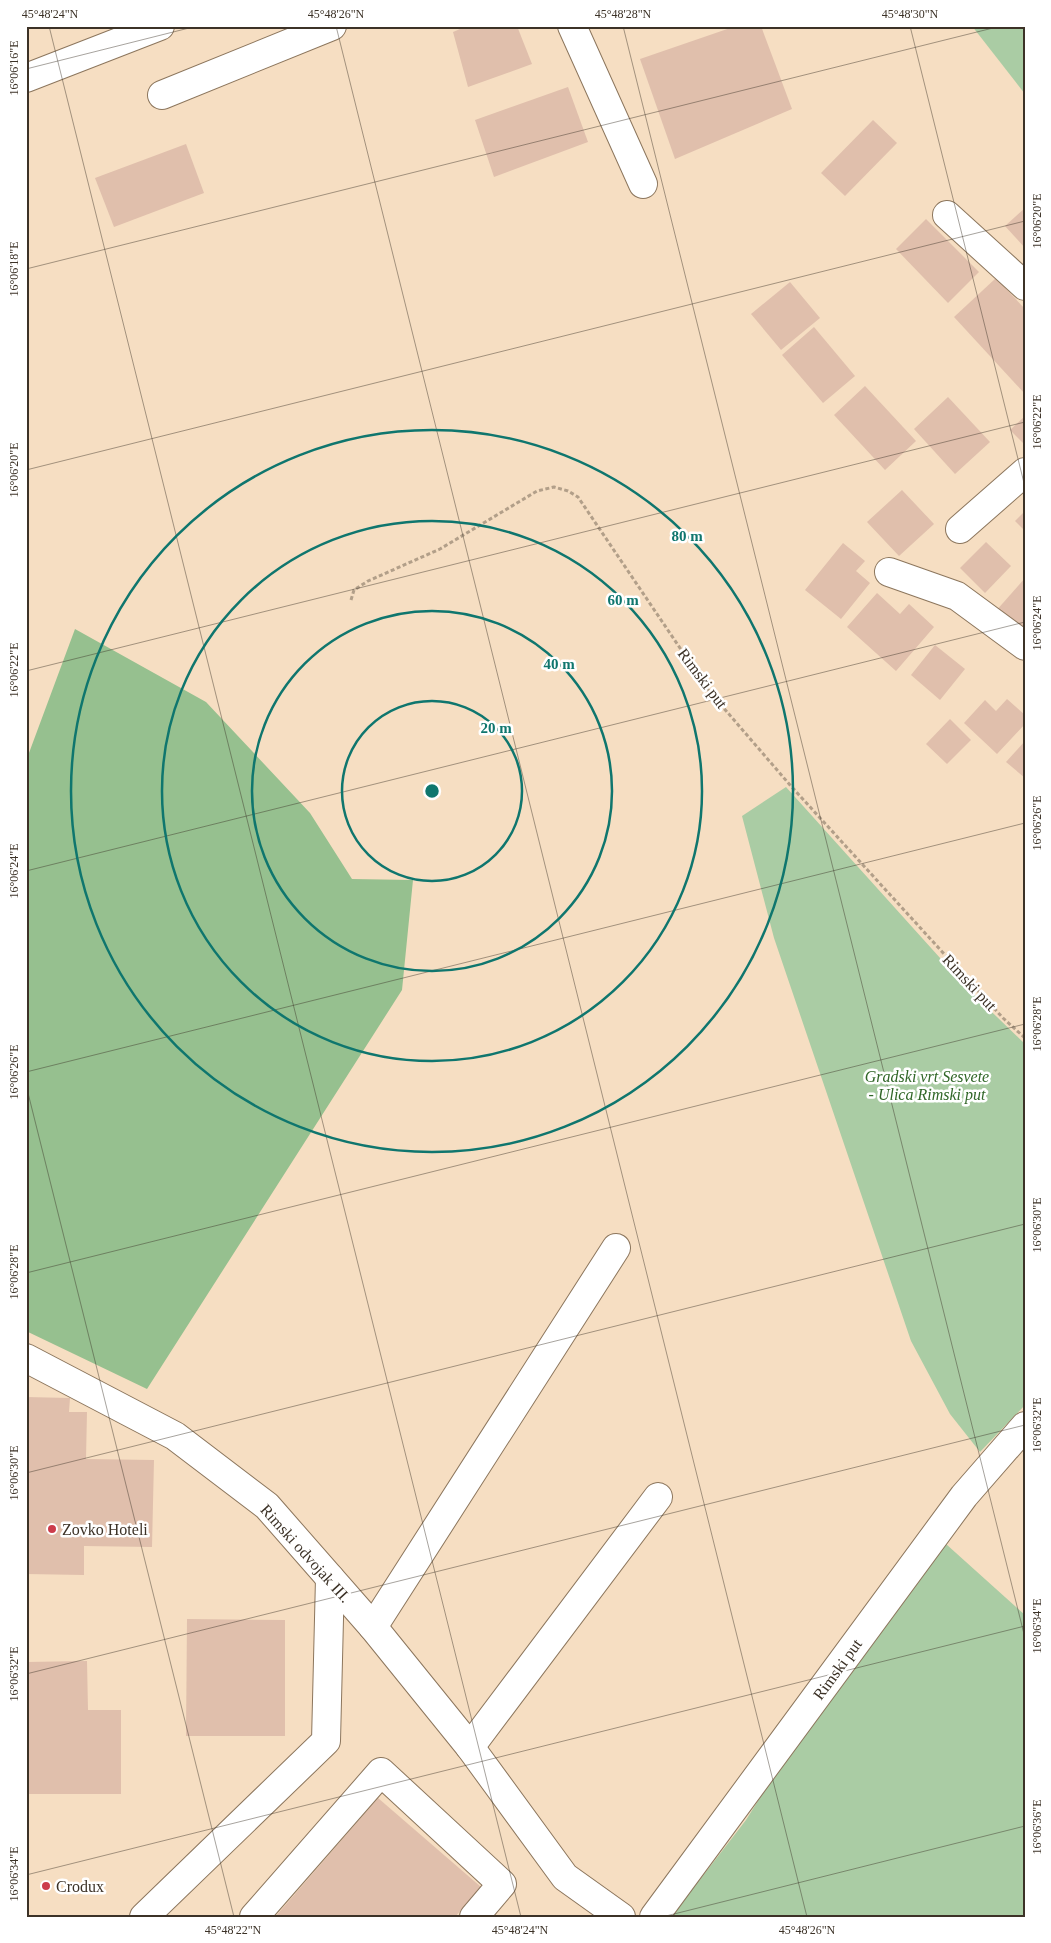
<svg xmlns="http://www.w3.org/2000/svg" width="1051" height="1943" font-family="'Times New Roman',serif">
<rect width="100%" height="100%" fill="#f6dec2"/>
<g fill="#aacca4">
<path d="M 972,26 L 1025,26 L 1025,94 Z"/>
<path d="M 786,787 L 968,989 L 1025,1044 L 1025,1405 L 980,1452 L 950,1414 L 911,1341 L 774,938 L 742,816 Z"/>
<path d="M 946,1544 L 1025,1615 L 1025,1917 L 671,1917 L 746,1820 L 771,1780 Z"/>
</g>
<path fill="#96c08f" d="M 75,629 L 206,702 L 310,813 L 352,879 L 413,880 L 402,990 L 147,1389 L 26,1331 L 26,761 Z"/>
<g fill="#e0bfac">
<path d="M 467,26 L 517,26 L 532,64 L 468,87 L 453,32 Z"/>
<path d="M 736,26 L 761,26 L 792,109 L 675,159 L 640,59 Z"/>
<path d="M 568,87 L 588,142 L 494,177 L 475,120 Z"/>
<path d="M 873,120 L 897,143 L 845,196 L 821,173 Z"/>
<path d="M 186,144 L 204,193 L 114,227 L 95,178 Z"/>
<path d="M 1025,208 L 1025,248 L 1005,226 Z"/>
<path d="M 926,219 L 979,272 L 948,303 L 896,249 Z"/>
<path d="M 996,278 L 1025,309 L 1025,394 L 954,317 Z"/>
<path d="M 790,282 L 820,318 L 781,350 L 751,314 Z"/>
<path d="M 814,327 L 855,376 L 823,403 L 782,355 Z"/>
<path d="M 865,386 L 916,441 L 885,470 L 834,415 Z"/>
<path d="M 948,397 L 990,442 L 955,474 L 914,429 Z"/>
<path d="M 1025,416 L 1025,445 L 1010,430 Z"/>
<path d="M 902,490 L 934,524 L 899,556 L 867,522 Z"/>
<path d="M 1025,511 L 1025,531 L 1015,521 Z"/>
<path d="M 986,542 L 1011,566 L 985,593 L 960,568 Z"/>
<path d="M 843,543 L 865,561 L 856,571 L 870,583 L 841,619 L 805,590 Z"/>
<path d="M 1025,578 L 1025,638 L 995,612 Z"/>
<path d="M 877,593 L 900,614 L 909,604 L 934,627 L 896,671 L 847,627 Z"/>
<path d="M 935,645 L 965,669 L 940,700 L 911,675 Z"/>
<path d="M 1007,699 L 1025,715 L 1025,724 L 997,754 L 964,723 L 985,700 L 996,711 Z"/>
<path d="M 950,719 L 971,740 L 947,764 L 926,744 Z"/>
<path d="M 1025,741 L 1025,778 L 1006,762 Z"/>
<path d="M 26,1397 L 70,1398 L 69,1412 L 87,1412 L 86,1459 L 154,1460 L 152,1547 L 84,1546 L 84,1575 L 26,1574 Z"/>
<path d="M 187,1619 L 285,1620 L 285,1736 L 186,1736 Z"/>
<path d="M 87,1661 L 88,1710 L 121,1710 L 121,1794 L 26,1794 L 26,1662 Z"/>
<path d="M 378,1798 L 481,1887 L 455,1917 L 275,1917 Z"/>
</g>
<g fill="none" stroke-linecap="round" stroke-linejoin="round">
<defs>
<g id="minor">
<path d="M 572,26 L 643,184"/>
<path d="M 26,78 L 160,26"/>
<path d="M 162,95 L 332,26"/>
<path d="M 947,215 L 1025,286"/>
<path d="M 960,529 L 1025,472"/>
<path d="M 889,572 L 957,596 L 1025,646"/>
<path d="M 26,1358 L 175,1436 L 267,1506 L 373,1627 L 470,1747 L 565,1877 L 621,1917"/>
<path d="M 373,1627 L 616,1248"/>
<path d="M 470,1747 L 658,1497"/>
<path d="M 144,1917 L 326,1741 L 330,1578"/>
<path d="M 254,1917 L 381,1772 L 502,1884 L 474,1917"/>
<path d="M 654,1917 L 964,1496 L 1025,1426"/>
</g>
</defs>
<use href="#minor" stroke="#8c765d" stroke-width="30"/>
<path stroke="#b29f89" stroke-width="3" stroke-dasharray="4 2.5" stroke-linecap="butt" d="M 351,600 L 354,590 L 368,581 L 440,549 L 537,491 L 554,487 L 568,491 L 578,497 L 709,691 L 790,785 L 946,956 L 1003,1018 L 1025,1038"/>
<use href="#minor" stroke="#fff" stroke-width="28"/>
</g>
<path fill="none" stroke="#3c3227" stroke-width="1" stroke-opacity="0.45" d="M 49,26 L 521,1917M 336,26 L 807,1917M 623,26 L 1025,1638M 910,26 L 1025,487M 26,69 L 197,26M 26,269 L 1001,26M 26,470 L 1025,221M 26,671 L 1025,422M 26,871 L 1025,622M 26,1072 L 1025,823M 26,1085 L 234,1917M 26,1273 L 1025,1024M 26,1473 L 1025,1224M 26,1674 L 1025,1425M 26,1875 L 1025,1626M 662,1917 L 1025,1826"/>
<g fill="none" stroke="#0f766e" stroke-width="2.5">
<circle cx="432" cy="791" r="90"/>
<circle cx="432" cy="791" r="180"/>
<circle cx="432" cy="791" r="270"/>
<circle cx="432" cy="791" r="361"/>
</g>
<g fill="#cc3c4b" stroke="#fff" stroke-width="2">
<circle cx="52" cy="1529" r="5"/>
<circle cx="46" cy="1886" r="5"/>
</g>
<g text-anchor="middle" stroke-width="5" stroke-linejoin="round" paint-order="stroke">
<g font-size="16" fill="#3c3227" stroke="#fff">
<text transform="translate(703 678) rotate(53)" y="6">Rimski put</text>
<text transform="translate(970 982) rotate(47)" y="6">Rimski put</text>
<text transform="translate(306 1553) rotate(48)" y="6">Rimski odvojak III.</text>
<text transform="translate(837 1669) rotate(-54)" y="6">Rimski put</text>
</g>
<g font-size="16" font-style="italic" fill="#306627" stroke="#fff">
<text x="927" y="1082">Gradski vrt Sesvete<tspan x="927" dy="18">- Ulica Rimski put</tspan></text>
</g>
<g font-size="16" fill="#3c3227" stroke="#fff" text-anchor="start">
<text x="62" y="1535">Zovko Hoteli</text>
<text x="56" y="1892">Crodux</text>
</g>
</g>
<circle cx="432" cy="791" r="8" fill="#0f766e" stroke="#fff" stroke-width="2.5"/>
<g font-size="15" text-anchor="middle" font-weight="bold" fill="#0f766e" stroke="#fff" stroke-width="5" stroke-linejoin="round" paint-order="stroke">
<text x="687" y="541">80 m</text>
<text x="623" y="605">60 m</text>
<text x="559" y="669">40 m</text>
<text x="496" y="733">20 m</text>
</g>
<rect width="1051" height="1943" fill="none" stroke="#ffffff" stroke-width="55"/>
<rect x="28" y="28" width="996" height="1888" fill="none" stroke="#3c3227" stroke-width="2"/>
<g font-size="12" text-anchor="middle" fill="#3c3227">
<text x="50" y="18">45°48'24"N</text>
<text x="336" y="18">45°48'26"N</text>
<text x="623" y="18">45°48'28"N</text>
<text x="910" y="18">45°48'30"N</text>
<text transform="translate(14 68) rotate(-90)" y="4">16°06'16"E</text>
<text transform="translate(1037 221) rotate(-90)" y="4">16°06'20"E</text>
<text transform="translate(14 269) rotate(-90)" y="4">16°06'18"E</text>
<text transform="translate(1037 422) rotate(-90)" y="4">16°06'22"E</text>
<text transform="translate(14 470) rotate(-90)" y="4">16°06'20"E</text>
<text transform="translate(1037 623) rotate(-90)" y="4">16°06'24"E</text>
<text transform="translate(14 670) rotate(-90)" y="4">16°06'22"E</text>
<text transform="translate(1037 823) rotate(-90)" y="4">16°06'26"E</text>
<text transform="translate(14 871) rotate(-90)" y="4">16°06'24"E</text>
<text transform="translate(1037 1024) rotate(-90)" y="4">16°06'28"E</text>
<text transform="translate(14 1072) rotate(-90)" y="4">16°06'26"E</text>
<text transform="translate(1037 1225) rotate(-90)" y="4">16°06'30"E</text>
<text transform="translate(14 1272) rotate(-90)" y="4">16°06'28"E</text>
<text transform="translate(1037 1425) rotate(-90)" y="4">16°06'32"E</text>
<text transform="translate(14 1473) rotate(-90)" y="4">16°06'30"E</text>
<text transform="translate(1037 1626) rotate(-90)" y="4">16°06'34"E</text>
<text transform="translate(14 1674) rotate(-90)" y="4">16°06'32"E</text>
<text transform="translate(1037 1827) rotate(-90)" y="4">16°06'36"E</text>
<text transform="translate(14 1874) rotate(-90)" y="4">16°06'34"E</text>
<text x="233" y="1934">45°48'22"N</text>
<text x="520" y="1934">45°48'24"N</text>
<text x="807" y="1934">45°48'26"N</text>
</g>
</svg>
